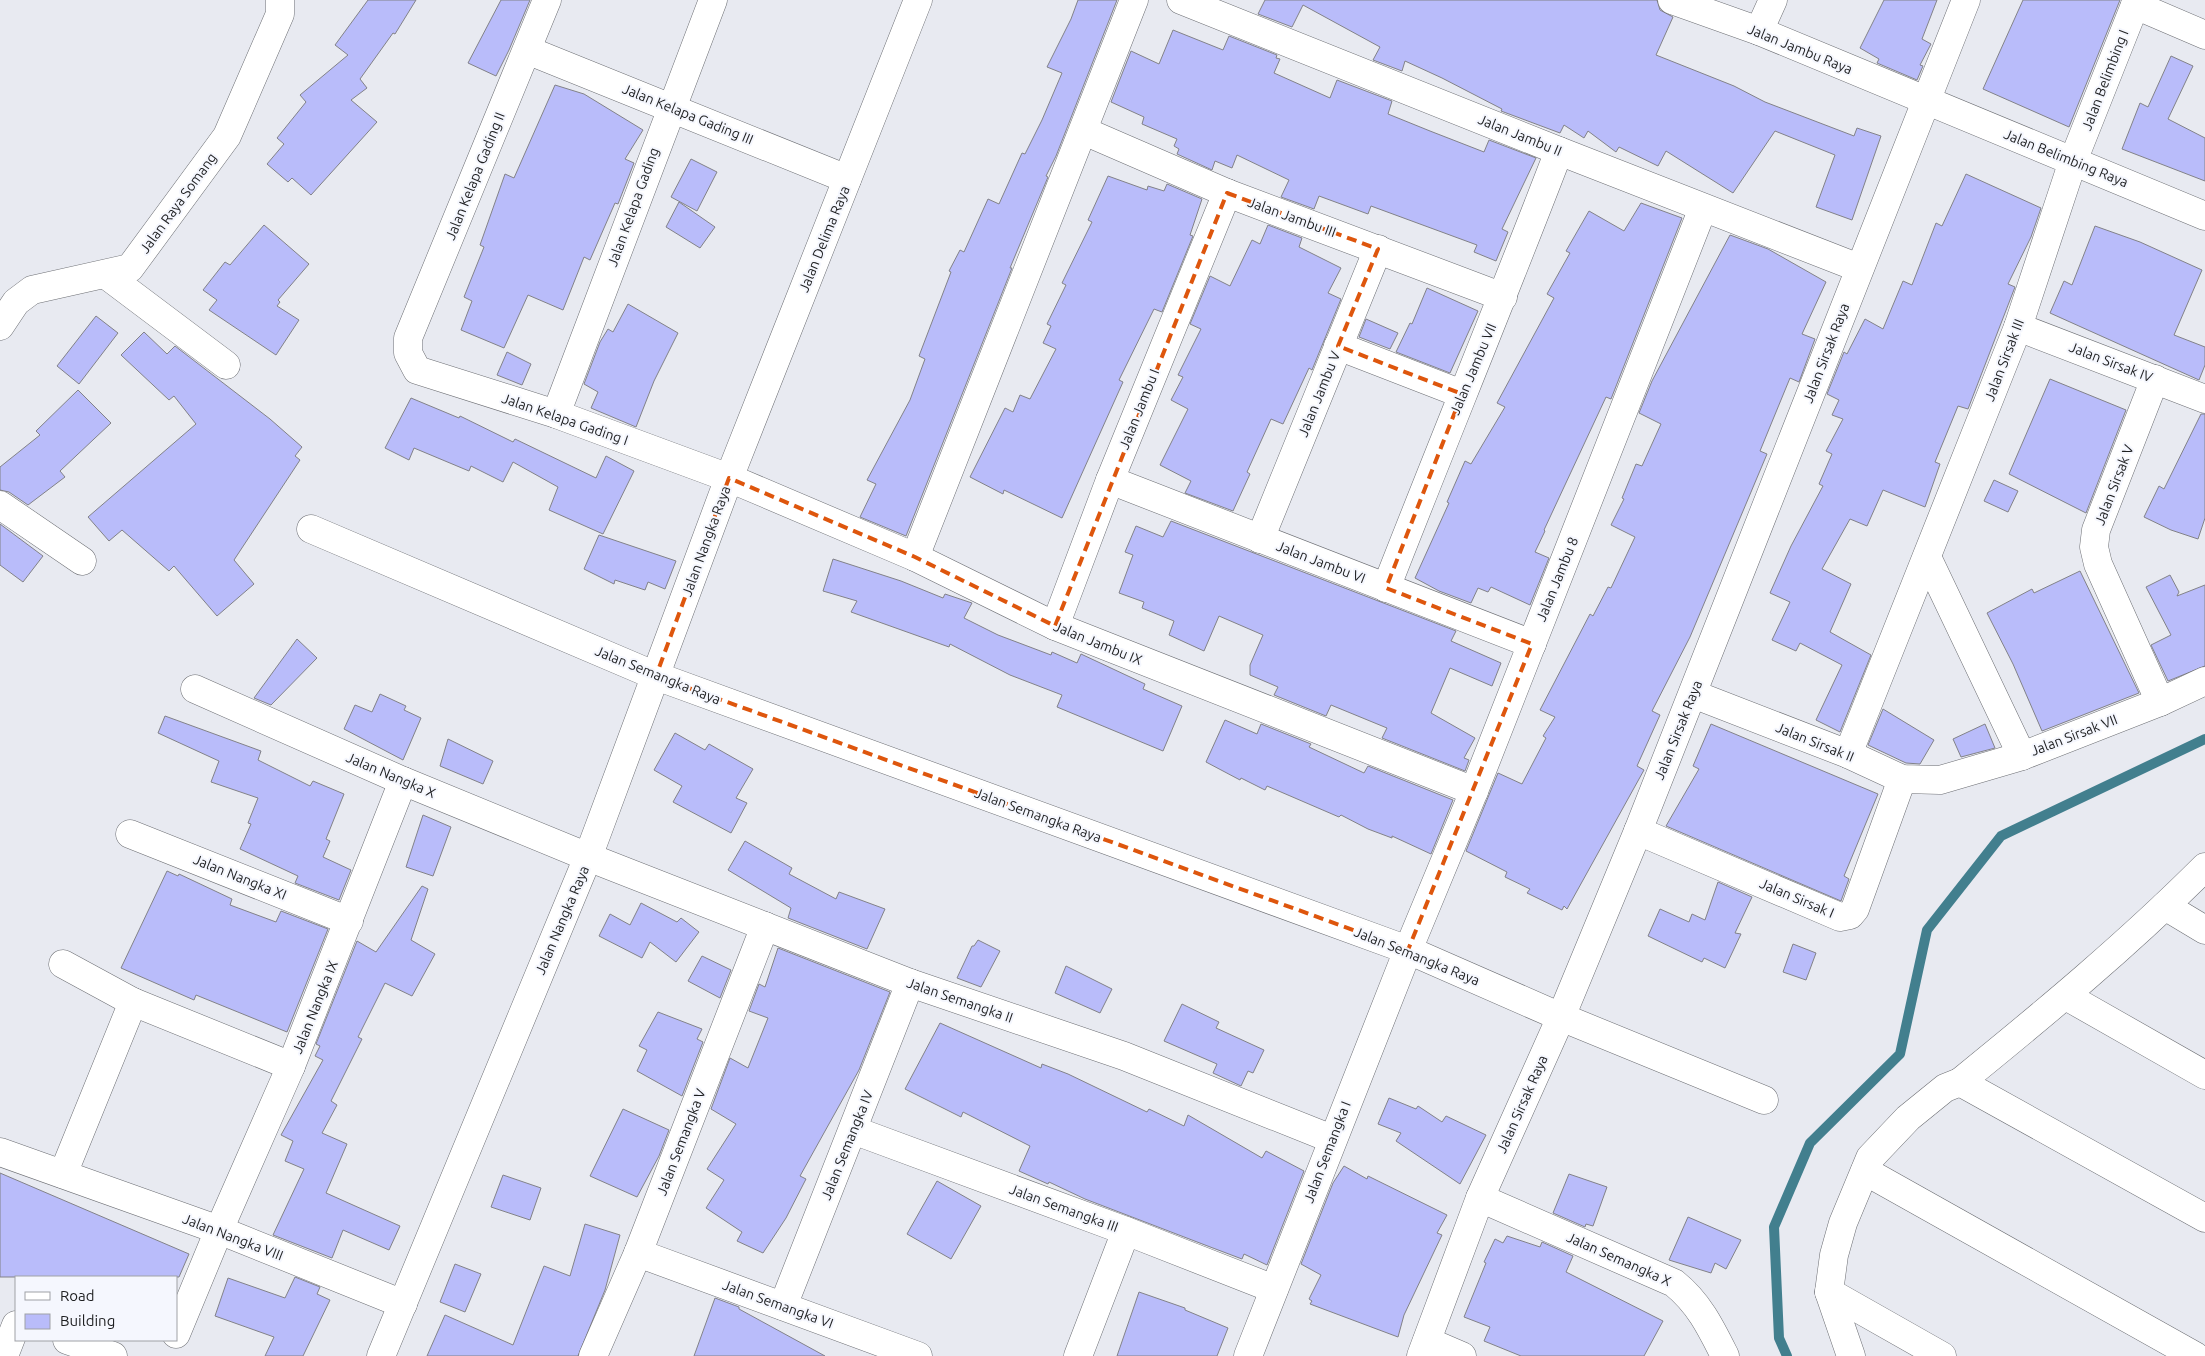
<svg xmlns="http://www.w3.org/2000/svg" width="2205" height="1356" font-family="Ubuntu,sans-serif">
<rect width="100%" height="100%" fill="#e8eaf1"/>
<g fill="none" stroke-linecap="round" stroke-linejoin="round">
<path stroke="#427f8e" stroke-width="10" d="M 1787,1356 L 1779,1338 L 1774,1227 L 1810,1143 L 1900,1054 L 1927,930 L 2001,836 L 2205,739"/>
</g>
<g fill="#b9bcfa" stroke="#828288">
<path d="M 368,0 L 416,0 L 395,34 L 393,33 L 360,79 L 367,88 L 351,100 L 377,122 L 311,195 L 292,178 L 288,182 L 267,164 L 284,144 L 277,138 L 306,102 L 300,95 L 348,55 L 335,45 Z"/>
<path d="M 501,0 L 530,0 L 509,50 L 496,76 L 468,63 Z"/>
<path d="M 1078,0 L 1117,0 L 1056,156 L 1046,176 L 1048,177 L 1010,268 L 1012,268 L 906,536 L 860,517 L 876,484 L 867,480 L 910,400 L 925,359 L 919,356 L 951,272 L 949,271 L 960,250 L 964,252 L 988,199 L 999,204 L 1022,153 L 1025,154 L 1042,120 L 1062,73 L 1047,67 L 1071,19 Z"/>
<path d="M 1265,0 L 1657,0 L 1660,10 L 1673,17 L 1656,55 L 1734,86 L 1765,102 L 1854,136 L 1857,128 L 1881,136 L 1852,220 L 1816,207 L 1835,155 L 1775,131 L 1733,193 L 1666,151 L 1658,166 L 1619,147 L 1616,152 L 1588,131 L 1584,138 L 1564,125 L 1560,133 L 1501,111 L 1502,109 L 1442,78 L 1405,61 L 1402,71 L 1373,60 L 1380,47 L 1303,5 L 1292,27 L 1258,14 Z"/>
<path d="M 1884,0 L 1937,0 L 1922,39 L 1931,44 L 1920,65 L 1923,66 L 1917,80 L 1877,63 L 1879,59 L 1860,48 Z"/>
<path d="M 2023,0 L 2120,0 L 2069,127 L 1983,89 Z"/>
<path d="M 1173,30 L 1223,50 L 1229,36 L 1277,55 L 1276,58 L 1280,59 L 1274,73 L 1330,98 L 1337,80 L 1392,101 L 1388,114 L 1430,131 L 1484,152 L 1489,140 L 1536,158 L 1502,229 L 1508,232 L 1496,261 L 1474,252 L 1477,245 L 1371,206 L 1368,214 L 1319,196 L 1314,209 L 1281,197 L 1289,180 L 1237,155 L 1232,168 L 1215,161 L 1212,170 L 1177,154 L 1179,149 L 1174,146 L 1177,139 L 1142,124 L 1144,117 L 1111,102 L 1131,51 L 1159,64 Z"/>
<path d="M 2171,56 L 2193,66 L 2168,119 L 2205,138 L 2205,181 L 2122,149 L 2140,103 L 2148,107 Z"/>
<path d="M 555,85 L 584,94 L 643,130 L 625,159 L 634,163 L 618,204 L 615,203 L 590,260 L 584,257 L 563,310 L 528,295 L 504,348 L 461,330 L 472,301 L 464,297 L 484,247 L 480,245 L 505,174 L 514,178 Z"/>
<path d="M 691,159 L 717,172 L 697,211 L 671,197 Z"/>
<path d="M 1966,174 L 2041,208 L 2031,237 L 2008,284 L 2015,287 L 1968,409 L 1958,406 L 1935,462 L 1940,464 L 1925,507 L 1883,490 L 1867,526 L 1850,519 L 1822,569 L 1851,584 L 1830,632 L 1871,655 L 1840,732 L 1816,720 L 1842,665 L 1800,643 L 1796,651 L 1772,640 L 1790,602 L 1770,593 L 1791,546 L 1823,486 L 1819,484 L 1832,454 L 1826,451 L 1843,419 L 1832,415 L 1839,400 L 1827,394 L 1844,352 L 1847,354 L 1865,319 L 1883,329 L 1903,281 L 1912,285 L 1936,223 L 1942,226 Z"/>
<path d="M 1108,176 L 1147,190 L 1148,186 L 1164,191 L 1167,184 L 1202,199 L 1190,235 L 1193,236 L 1162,312 L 1154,309 L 1119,380 L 1123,382 L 1062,518 L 1004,490 L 1003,494 L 970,477 L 1005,408 L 1013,412 L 1020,395 L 1030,399 L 1056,349 L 1043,343 L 1051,326 L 1047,324 L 1066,285 L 1062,283 L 1092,222 L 1088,220 Z"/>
<path d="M 679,202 L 715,227 L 700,248 L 666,227 Z"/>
<path d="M 1641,203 L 1682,218 L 1611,399 L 1606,397 L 1544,530 L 1545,531 L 1535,552 L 1549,558 L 1530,605 L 1491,587 L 1488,592 L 1478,588 L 1471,603 L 1439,591 L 1415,578 L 1449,503 L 1447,502 L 1465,461 L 1471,464 L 1505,407 L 1497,403 L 1554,298 L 1547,294 L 1570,253 L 1566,251 L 1589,211 L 1624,231 Z"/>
<path d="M 264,225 L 309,264 L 278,300 L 280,302 L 277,306 L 299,320 L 276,355 L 209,310 L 217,300 L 203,290 L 225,262 L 230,265 Z"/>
<path d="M 1268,225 L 1302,238 L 1299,247 L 1341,268 L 1328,293 L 1341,299 L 1312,370 L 1309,368 L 1283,424 L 1271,419 L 1247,472 L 1250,474 L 1233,511 L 1185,493 L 1191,481 L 1160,465 L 1188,409 L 1171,400 L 1183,377 L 1178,375 L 1201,329 L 1190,324 L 1210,276 L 1230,286 L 1252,240 L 1260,244 Z"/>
<path d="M 2095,226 L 2140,242 L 2202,270 L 2174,335 L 2205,347 L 2205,365 L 2199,380 L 2050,313 L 2064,281 L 2072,285 Z"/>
<path d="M 1730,235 L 1768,249 L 1826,282 L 1802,334 L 1815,339 L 1799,382 L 1790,378 L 1760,451 L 1767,454 L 1690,637 L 1652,711 L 1660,715 L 1637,766 L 1644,770 L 1567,909 L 1564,906 L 1562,910 L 1527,893 L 1530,889 L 1505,877 L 1507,872 L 1466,851 L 1498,773 L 1522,784 L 1546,738 L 1543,736 L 1555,717 L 1540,710 L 1590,614 L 1593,616 L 1608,587 L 1611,588 L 1635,537 L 1611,525 L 1624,499 L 1622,498 L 1636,464 L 1642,466 L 1661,424 L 1639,413 L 1652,381 Z"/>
<path d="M 1427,288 L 1478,311 L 1450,373 L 1396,352 L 1410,323 L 1412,324 Z"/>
<path d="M 628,304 L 678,333 L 654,381 L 636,427 L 591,408 L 598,392 L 584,384 L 600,342 L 608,329 L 613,332 Z"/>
<path d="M 96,316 L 118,333 L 79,384 L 57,366 Z"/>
<path d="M 1366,319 L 1398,333 L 1390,349 L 1359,337 Z"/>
<path d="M 144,332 L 167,354 L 175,346 L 270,419 L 302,447 L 295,456 L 300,460 L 234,560 L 254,584 L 217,616 L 174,566 L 169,571 L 122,530 L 109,541 L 88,517 L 196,424 L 174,396 L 169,400 L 121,355 Z"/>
<path d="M 507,352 L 531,364 L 522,385 L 497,375 Z"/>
<path d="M 2050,379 L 2126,410 L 2086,513 L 2009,474 Z"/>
<path d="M 78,390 L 111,423 L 60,471 L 65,477 L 28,505 L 9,492 L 0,490 L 0,467 L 40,435 L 36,431 Z"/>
<path d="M 411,398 L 459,418 L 460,416 L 513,442 L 515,439 L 596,478 L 606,456 L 634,471 L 603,534 L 549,510 L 558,487 L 513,462 L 503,482 L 471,466 L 469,471 L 414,448 L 409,460 L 385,448 Z"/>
<path d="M 2201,414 L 2205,414 L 2205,518 L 2198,539 L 2171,530 L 2144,517 L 2159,486 L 2164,489 Z"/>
<path d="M 1994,480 L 2018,491 L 2008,512 L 1984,501 Z"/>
<path d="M 1171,521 L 1456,631 L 1451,641 L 1501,663 L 1492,686 L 1450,668 L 1431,713 L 1475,738 L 1464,758 L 1469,760 L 1465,771 L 1382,738 L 1387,728 L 1331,705 L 1326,716 L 1274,695 L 1278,687 L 1250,675 L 1250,665 L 1263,635 L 1219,616 L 1204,651 L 1169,635 L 1174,621 L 1142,608 L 1144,602 L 1119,593 L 1133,555 L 1125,552 L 1136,526 L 1163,537 Z"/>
<path d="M 0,524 L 43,556 L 23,582 L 0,565 Z"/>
<path d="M 599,535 L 676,561 L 665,589 L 648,582 L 645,590 L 615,580 L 614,584 L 584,569 Z"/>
<path d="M 833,559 L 901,581 L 943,598 L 945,594 L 972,603 L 964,618 L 998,635 L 1051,655 L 1052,652 L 1077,663 L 1081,654 L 1145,684 L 1143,689 L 1182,706 L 1163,751 L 1057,707 L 1062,695 L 1010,675 L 950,644 L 949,647 L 851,612 L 857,601 L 823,591 Z"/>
<path d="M 2080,571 L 2139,693 L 2042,731 L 2013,664 L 1987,613 L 2032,589 L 2034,593 Z"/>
<path d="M 2170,575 L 2179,592 L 2177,596 L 2205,585 L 2205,666 L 2168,681 L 2151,645 L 2171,635 L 2146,587 Z"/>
<path d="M 297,639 L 317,658 L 271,705 L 254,698 Z"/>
<path d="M 380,694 L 406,706 L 404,710 L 421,718 L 403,760 L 344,729 L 355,705 L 372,712 Z"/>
<path d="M 1883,709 L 1934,740 L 1920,764 L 1906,763 L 1868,745 Z"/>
<path d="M 165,716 L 261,751 L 258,760 L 310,786 L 313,781 L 344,794 L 326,839 L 330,841 L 323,857 L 351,870 L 339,900 L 295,883 L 298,876 L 240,849 L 251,824 L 248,823 L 258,798 L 211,782 L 219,761 L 158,733 Z"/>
<path d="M 1225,720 L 1257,734 L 1261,724 L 1311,744 L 1309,747 L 1364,773 L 1368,766 L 1453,800 L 1431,854 L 1392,836 L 1392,838 L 1368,829 L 1341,815 L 1339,817 L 1267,786 L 1265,790 L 1241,778 L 1240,780 L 1206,762 Z"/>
<path d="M 1711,724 L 1878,794 L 1844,876 L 1849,879 L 1841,901 L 1666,826 L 1699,769 L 1693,766 Z"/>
<path d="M 1985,724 L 1995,748 L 1961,757 L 1953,739 Z"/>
<path d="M 675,733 L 705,750 L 709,744 L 753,769 L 736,798 L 747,803 L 731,833 L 673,802 L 682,786 L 654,770 Z"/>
<path d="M 448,739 L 493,761 L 483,784 L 440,766 Z"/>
<path d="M 423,815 L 451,827 L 433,876 L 406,867 Z"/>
<path d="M 745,841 L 792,868 L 789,874 L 836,899 L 839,892 L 885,909 L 867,949 L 788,918 L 791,908 L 728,870 Z"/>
<path d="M 167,871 L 178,876 L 179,874 L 232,899 L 230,905 L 276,922 L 281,911 L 328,929 L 287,1032 L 196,995 L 194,1000 L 121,968 Z"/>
<path d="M 1718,882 L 1752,897 L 1735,933 L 1741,934 L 1725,968 L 1704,958 L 1702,962 L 1648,936 L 1660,909 L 1689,922 L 1692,914 L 1705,920 Z"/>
<path d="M 422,886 L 428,889 L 411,940 L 435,954 L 412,996 L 385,983 L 358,1037 L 362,1039 L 331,1101 L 337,1105 L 322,1133 L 347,1144 L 326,1193 L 400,1226 L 389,1250 L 343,1230 L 332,1258 L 273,1235 L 304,1169 L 285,1161 L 293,1141 L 281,1135 L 323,1060 L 315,1056 L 320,1046 L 316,1044 L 357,941 L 376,952 Z"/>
<path d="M 641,903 L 677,922 L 681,918 L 699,932 L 676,962 L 650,942 L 642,958 L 599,936 L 610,914 L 630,925 Z"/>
<path d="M 978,940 L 1000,951 L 981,987 L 957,978 L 972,946 L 974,946 Z"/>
<path d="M 1793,944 L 1816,953 L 1806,980 L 1783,972 Z"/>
<path d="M 778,948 L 890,992 L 859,1070 L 800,1176 L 806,1179 L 786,1218 L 763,1253 L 737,1241 L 742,1232 L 706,1208 L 724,1180 L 707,1169 L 736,1124 L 711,1109 L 730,1058 L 748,1068 L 768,1018 L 749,1011 L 759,984 L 765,987 Z"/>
<path d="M 702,956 L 731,970 L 720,998 L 688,981 Z"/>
<path d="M 1066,966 L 1112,989 L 1100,1013 L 1055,993 Z"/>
<path d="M 1182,1004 L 1219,1022 L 1216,1028 L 1264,1050 L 1253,1073 L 1248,1071 L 1241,1086 L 1213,1073 L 1217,1064 L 1164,1041 Z"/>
<path d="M 658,1012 L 702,1029 L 697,1039 L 703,1042 L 682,1096 L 637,1071 L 647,1050 L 639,1046 Z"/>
<path d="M 940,1023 L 1041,1068 L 1042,1064 L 1068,1074 L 1147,1112 L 1149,1109 L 1184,1126 L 1188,1115 L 1262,1158 L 1266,1151 L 1304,1171 L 1267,1265 L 1244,1254 L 1242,1259 L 1205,1245 L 1085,1199 L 1049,1182 L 1048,1184 L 1019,1171 L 1030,1146 L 963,1112 L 961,1117 L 905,1089 Z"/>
<path d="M 1389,1098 L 1416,1109 L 1418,1106 L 1442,1122 L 1446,1116 L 1486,1135 L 1460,1184 L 1396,1141 L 1401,1133 L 1378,1124 Z"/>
<path d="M 623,1109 L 669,1130 L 659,1156 L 637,1197 L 590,1176 Z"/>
<path d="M 1344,1166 L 1367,1179 L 1368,1176 L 1447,1215 L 1437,1233 L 1442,1235 L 1404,1315 L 1398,1337 L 1310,1304 L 1312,1301 L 1309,1299 L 1321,1275 L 1301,1264 L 1333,1183 Z"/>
<path d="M 0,1173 L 189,1254 L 179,1277 L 0,1277 Z"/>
<path d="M 1569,1174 L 1607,1187 L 1593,1226 L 1586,1224 L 1585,1227 L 1553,1213 Z"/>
<path d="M 503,1175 L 541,1188 L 530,1220 L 491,1207 Z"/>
<path d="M 937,1181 L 981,1206 L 951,1259 L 907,1234 Z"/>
<path d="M 1688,1217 L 1741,1240 L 1726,1269 L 1715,1263 L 1711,1273 L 1669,1260 Z"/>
<path d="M 585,1224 L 620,1235 L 605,1290 L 578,1356 L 427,1356 L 445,1315 L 513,1345 L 544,1266 L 570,1276 Z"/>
<path d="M 1507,1236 L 1540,1247 L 1542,1242 L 1573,1256 L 1566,1272 L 1663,1321 L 1644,1356 L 1521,1356 L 1484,1341 L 1490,1327 L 1464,1317 L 1486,1263 L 1484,1262 L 1495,1239 L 1503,1243 Z"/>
<path d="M 455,1264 L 481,1274 L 465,1312 L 440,1302 Z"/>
<path d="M 295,1277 L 320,1287 L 317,1294 L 330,1300 L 303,1356 L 265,1356 L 274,1337 L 215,1316 L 228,1278 L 285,1298 Z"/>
<path d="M 1139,1292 L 1185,1308 L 1185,1310 L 1228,1328 L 1217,1356 L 1117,1356 Z"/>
<path d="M 715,1298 L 739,1307 L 739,1309 L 825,1356 L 694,1356 Z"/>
</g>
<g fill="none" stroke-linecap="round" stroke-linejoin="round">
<defs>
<g id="minor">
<path d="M 547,0 L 408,338 L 408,353 L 417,370 L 556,414 L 729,478 L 915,557 L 1055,626 L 1474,791"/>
<path d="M 1181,0 L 1559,151 L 1859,268"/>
<path d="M 1672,0 L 1759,31 L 2205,216"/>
<path d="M 2135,5 L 2205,35"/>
<path d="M 1759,31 L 1773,0"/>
<path d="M 527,50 L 847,179"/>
<path d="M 1084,131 L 1227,193 L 1503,297"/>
<path d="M 105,274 L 226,365"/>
<path d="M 0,326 L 16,302 L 32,290 L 130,268 L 227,136 L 280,14 L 280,0"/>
<path d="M 2018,327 L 2205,399"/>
<path d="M 1338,346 L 1462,394"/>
<path d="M 2155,379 L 2096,530 L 2094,547 L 2098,564 L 2160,702"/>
<path d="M 556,414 L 713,0"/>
<path d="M 1110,480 L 1532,644"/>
<path d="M 0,505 L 82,561"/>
<path d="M 311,529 L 656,676 L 1408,950 L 1561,1017 L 1764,1100"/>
<path d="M 1260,539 L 1378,249"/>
<path d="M 915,557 L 1134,0"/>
<path d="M 1927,557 L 2022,756"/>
<path d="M 1386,588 C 1443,442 1503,297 1559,151"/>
<path d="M 1055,626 L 1110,480 L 1227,193"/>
<path d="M 195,689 L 403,781 L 588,857 L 910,983 L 1124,1056 L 1332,1139"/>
<path d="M 1693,694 L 1848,754 L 1902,779 L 1940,780 L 2022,756 L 2160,702 L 2205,681"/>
<path d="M 1848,754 L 2018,327 L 2073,161 L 2137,0"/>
<path d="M 1638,831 L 1840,917 L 1850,915 L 1855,909 L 1902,779"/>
<path d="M 130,834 L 349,921"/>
<path d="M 2165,906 L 2205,930"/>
<path d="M 63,964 L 133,1002 L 291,1066"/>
<path d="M 2066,996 L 2205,1075"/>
<path d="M 1960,1082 L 2205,1218"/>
<path d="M 853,1130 L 1126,1231 L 1274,1289"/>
<path d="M 0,1152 L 219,1230 L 403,1304"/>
<path d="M 1865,1171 L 2195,1356"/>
<path d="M 63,1174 L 133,1002"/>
<path d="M 1480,1198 L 1674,1283 C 1699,1303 1711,1328 1725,1356"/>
<path d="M 638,1253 L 918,1356"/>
<path d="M 1829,1292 L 1942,1356"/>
<path d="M 783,1306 L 910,983"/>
<path d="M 176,1334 L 219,1230 L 291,1066 L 403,781"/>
<path d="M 67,1340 L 113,1356"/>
<path d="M 1427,1341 L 1462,1356"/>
<path d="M 4,1356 L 16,1325"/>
<path d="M 381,1356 L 588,857 L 729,478 L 918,0"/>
<path d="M 593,1356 L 638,1253 L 765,926"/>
<path d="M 1078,1356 L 1126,1231"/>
<path d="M 1248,1356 L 1408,950 L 1474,791 L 1703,208"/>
<path d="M 1421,1356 L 1480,1198 L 1561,1017 L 1638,831 L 1966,0"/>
<path d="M 1851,1356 L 1829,1292 L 1834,1255 L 1843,1223 L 1870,1158 L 1908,1118 L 1945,1088 L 1960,1082 C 2045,1013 2128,944 2205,867"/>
</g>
</defs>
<use href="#minor" stroke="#6d6f74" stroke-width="29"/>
<use href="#minor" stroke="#fff" stroke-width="28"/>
</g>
<path fill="none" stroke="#de560d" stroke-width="4" stroke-dasharray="10 6" stroke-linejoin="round" d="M 1227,193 L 1378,249 L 1338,346 L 1462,394 L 1386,588 L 1532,644 L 1408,950 L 656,676 L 729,478 L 915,557 L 1055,626 Z"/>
<g text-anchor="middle" stroke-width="4" stroke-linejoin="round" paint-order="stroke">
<g font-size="14" fill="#1e1f21" stroke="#f5f7fe">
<text transform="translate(1800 49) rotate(22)" y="5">Jalan Jambu Raya</text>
<text transform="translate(2105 80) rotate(-69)" y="5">Jalan Belimbing I</text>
<text transform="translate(688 114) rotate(22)" y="5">Jalan Kelapa Gading III</text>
<text transform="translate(1520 135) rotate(22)" y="5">Jalan Jambu II</text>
<text transform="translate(2066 158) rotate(22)" y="5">Jalan Belimbing Raya</text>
<text transform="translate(475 176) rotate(-68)" y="5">Jalan Kelapa Gading II</text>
<text transform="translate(178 203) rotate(-54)" y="5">Jalan Raya Somang</text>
<text transform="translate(633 207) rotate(-70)" y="5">Jalan Kelapa Gading</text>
<text transform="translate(1292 217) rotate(20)" y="5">Jalan Jambu III</text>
<text transform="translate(824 239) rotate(-68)" y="5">Jalan Delima Raya</text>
<text transform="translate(1826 353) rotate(-69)" y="5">Jalan Sirsak Raya</text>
<text transform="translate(2004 360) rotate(-69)" y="5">Jalan Sirsak III</text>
<text transform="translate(2111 362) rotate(21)" y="5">Jalan Sirsak IV</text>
<text transform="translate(1473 369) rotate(-67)" y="5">Jalan Jambu VII</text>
<text transform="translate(1319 394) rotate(-68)" y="5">Jalan Jambu V</text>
<text transform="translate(1139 409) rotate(-68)" y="5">Jalan Jambu I</text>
<text transform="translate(565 419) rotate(19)" y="5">Jalan Kelapa Gading I</text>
<text transform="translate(2114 485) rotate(-69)" y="5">Jalan Sirsak V</text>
<text transform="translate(706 541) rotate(-70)" y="5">Jalan Nangka Raya</text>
<text transform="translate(1321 562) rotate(21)" y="5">Jalan Jambu VI</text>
<text transform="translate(1557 579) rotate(-68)" y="5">Jalan Jambu 8</text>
<text transform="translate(1098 643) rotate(22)" y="5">Jalan Jambu IX</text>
<text transform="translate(658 675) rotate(22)" y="5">Jalan Semangka Raya</text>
<text transform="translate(1678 730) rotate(-68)" y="5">Jalan Sirsak Raya</text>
<text transform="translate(2074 735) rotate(-21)" y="5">Jalan Sirsak VII</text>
<text transform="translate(1815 742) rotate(22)" y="5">Jalan Sirsak II</text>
<text transform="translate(391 775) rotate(23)" y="5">Jalan Nangka X</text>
<text transform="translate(1038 815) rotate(20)" y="5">Jalan Semangka Raya</text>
<text transform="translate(240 877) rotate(22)" y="5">Jalan Nangka XI</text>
<text transform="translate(1797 898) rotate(23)" y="5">Jalan Sirsak I</text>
<text transform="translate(562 920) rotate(-67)" y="5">Jalan Nangka Raya</text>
<text transform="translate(1417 956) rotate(22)" y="5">Jalan Semangka Raya</text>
<text transform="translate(960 1000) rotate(19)" y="5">Jalan Semangka II</text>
<text transform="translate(315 1007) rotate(-68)" y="5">Jalan Nangka IX</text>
<text transform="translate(1522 1104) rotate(-66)" y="5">Jalan Sirsak Raya</text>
<text transform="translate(681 1142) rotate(-69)" y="5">Jalan Semangka V</text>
<text transform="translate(847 1145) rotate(-68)" y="5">Jalan Semangka IV</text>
<text transform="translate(1327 1152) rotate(-69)" y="5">Jalan Semangka I</text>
<text transform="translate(1064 1208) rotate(20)" y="5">Jalan Semangka III</text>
<text transform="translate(233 1237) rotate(21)" y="5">Jalan Nangka VIII</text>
<text transform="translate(1619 1259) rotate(24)" y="5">Jalan Semangka X</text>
<text transform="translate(778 1304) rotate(20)" y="5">Jalan Semangka VI</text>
</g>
</g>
<rect x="15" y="1276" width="162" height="65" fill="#f5f7fe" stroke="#9fa1a6"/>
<rect x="25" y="1292" width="25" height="8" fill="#ffffff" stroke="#9fa1a6"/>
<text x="60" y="1301" font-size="15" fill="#1e1f21">Road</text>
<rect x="25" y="1314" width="25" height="15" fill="#b9bcfa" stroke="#9fa1a6"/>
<text x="60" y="1326" font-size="15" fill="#1e1f21">Building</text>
</svg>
